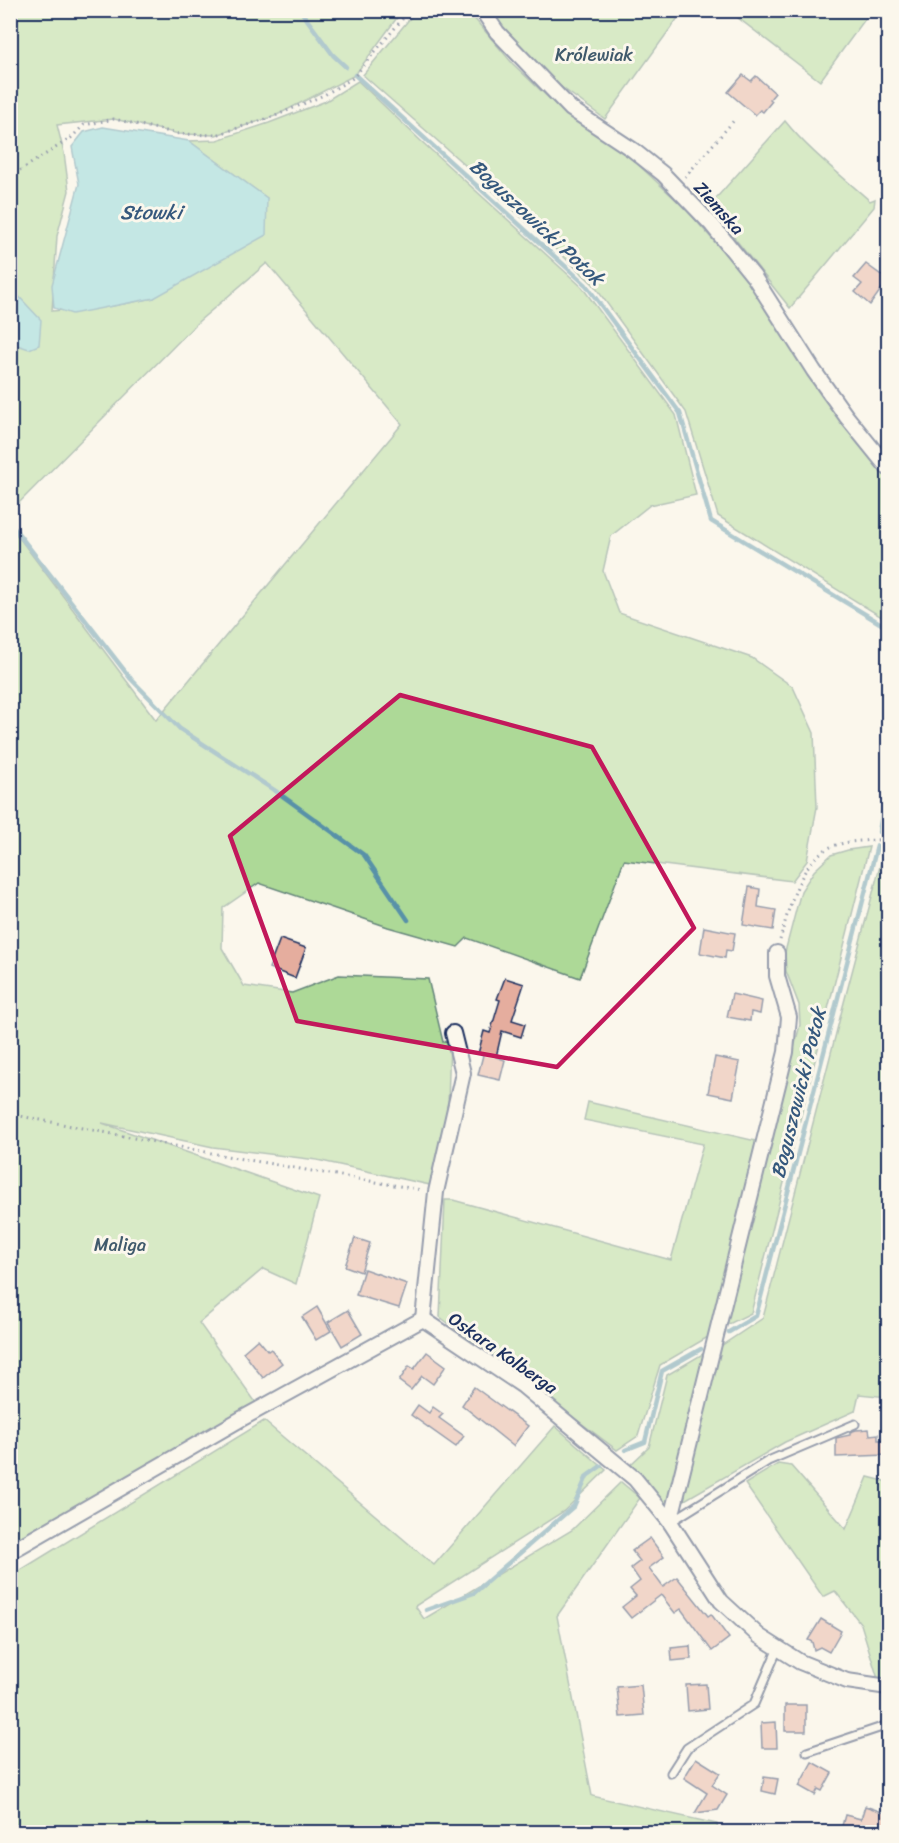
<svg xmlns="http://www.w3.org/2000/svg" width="899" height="1843" font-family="Sriracha,sans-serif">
<rect width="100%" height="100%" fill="#fbf7ec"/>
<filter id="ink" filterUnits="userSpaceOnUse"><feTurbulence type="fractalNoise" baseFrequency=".0167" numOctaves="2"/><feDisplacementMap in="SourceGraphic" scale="12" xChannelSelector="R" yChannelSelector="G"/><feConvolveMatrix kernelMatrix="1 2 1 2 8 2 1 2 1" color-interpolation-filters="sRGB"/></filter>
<g filter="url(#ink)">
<g fill="#add997" stroke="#64847a" stroke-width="1.5">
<path d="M 11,11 L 402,11 L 355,75 L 275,116 L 216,135 L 179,134 L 114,119 L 57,125 L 64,153 L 69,191 L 57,236 L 52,311 L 113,306 L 154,298 L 267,198 L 189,141 L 217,140 L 269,123 L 326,101 L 358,81 L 421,141 L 582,287 L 676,415 L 696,495 L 650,505 L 611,536 L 603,571 L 619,613 L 752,658 L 793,687 L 814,733 L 817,807 L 807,861 L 792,881 L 624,860 L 580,978 L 467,938 L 458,947 L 388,927 L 259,883 L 223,908 L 222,948 L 244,986 L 292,993 L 339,975 L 428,979 L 443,1042 L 450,1040 L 448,1105 L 430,1185 L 317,1160 L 213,1147 L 102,1123 L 319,1198 L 296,1284 L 263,1269 L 199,1323 L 257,1404 L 11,1542 L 11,527 L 156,720 L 402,424 L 267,263 L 199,321 L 11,511 Z"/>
<path d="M 416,11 L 468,11 L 513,64 L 557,106 L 632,159 L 686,209 L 746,278 L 822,397 L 888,477 L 888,621 L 718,516 L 686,412 L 593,284 L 474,173 L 363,75 Z"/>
<path d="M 486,11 L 683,11 L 605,119 L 512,51 Z"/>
<path d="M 729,11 L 871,11 L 820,81 Z"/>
<path d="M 785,121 C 809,151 841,175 870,201 L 875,199 L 874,207 L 790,308 L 709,206 Z"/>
<path d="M 869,847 L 751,1313 L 727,1325 L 741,1253 L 800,1025 L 799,1005 L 786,971 L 785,952 L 801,891 L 814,871 L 831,855 L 848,850 Z"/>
<path d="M 885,847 L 888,847 L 888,1397 L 859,1394 L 855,1411 L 785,1442 L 683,1501 L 721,1346 L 763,1318 L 842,1010 Z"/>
<path d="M 588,1102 L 756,1141 L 708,1337 L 660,1365 L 638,1436 L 617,1450 L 440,1317 L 445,1200 L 453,1200 L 671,1260 L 703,1144 L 584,1120 Z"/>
<path d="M 706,1352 L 667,1507 L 631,1464 L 649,1447 L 667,1375 Z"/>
<path d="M 264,1421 L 434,1565 L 555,1426 L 606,1470 L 564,1511 L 415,1606 L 424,1619 L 572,1530 L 621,1482 L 640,1498 L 557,1616 L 592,1796 L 717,1824 L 718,1832 L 11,1832 L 11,1576 Z"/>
<path d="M 778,1464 L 791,1466 L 846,1529 L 868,1477 L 888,1482 L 888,1680 L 878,1679 L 861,1624 L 835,1591 L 823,1597 L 745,1484 Z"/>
</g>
<g fill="#82d3d9" stroke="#5991a8" stroke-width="1.5">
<path d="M 103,127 L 189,141 L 267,198 L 266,235 L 154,298 L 72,314 L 54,308 L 52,285 L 79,184 L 72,147 L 84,132 Z"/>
<path d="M 11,288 L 41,320 L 39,345 L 29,349 L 17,345 L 11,345 Z"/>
</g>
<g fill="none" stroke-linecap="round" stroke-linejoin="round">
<g stroke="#5991a8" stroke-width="4.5">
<path d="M 300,10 L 333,55 L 346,67"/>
<path d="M 355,75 L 586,285 L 680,413 L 711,521 L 888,628"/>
<path d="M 10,523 L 131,679 L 180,729 L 277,792 L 364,855 L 408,920"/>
<path d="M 879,832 L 888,778"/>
<path d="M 729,1332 L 756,1316 L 877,846"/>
<path d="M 625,1450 L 645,1442 L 662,1371 L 701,1349"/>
<path d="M 426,1610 L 474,1593 L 574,1506 L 587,1476 L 601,1466"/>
</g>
</g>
<g fill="#e5ad9e" stroke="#1b2f5e" stroke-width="1.5">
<path d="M 743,75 L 751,81 L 756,76 L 775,93 L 770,99 L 772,101 L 763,112 L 760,110 L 755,115 L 728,92 Z"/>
<path d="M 866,264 L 888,280 L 870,305 L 855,292 L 862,284 L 854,278 Z"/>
<path d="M 749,887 L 760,889 L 758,907 L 776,910 L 773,930 L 743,925 Z"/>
<path d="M 704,927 L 735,933 L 732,951 L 726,950 L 725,958 L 700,953 Z"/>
<path d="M 280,939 L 306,948 L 295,978 L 269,968 Z"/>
<path d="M 505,978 L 524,984 L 512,1020 L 525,1024 L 521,1037 L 502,1031 L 496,1057 L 505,1060 L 500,1080 L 478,1075 L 483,1055 L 478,1054 L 484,1031 L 490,1033 L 500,1000 L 497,999 Z"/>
<path d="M 732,994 L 762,1001 L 760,1014 L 751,1012 L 750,1021 L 727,1017 Z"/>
<path d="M 715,1057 L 740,1062 L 733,1098 L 708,1093 Z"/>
<path d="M 355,1238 L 370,1243 L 361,1272 L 345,1266 Z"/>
<path d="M 364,1269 L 407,1284 L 399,1308 L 356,1295 Z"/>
<path d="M 317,1307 L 331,1331 L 316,1340 L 302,1317 Z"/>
<path d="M 348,1310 L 362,1334 L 342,1346 L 328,1322 Z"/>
<path d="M 258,1339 L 268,1351 L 271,1349 L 282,1363 L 263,1378 L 243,1352 Z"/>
<path d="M 427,1352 L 446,1366 L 433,1384 L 422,1376 L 411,1390 L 399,1381 L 409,1366 L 414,1369 Z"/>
<path d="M 474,1387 L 528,1426 L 513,1446 L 462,1405 Z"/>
<path d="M 418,1405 L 429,1413 L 433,1407 L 443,1414 L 439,1418 L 464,1436 L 456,1447 L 411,1415 Z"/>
<path d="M 869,1429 L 870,1435 L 878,1434 L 878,1440 L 887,1440 L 887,1455 L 836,1457 L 836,1438 L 850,1435 L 850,1432 L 856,1430 Z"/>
<path d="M 650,1538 L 664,1557 L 649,1568 L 663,1587 L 677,1577 L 708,1616 L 711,1614 L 729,1638 L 712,1651 L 681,1609 L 675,1613 L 661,1595 L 631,1618 L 622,1607 L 636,1596 L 630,1589 L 640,1581 L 631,1568 L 640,1561 L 632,1551 Z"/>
<path d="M 821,1619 L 841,1631 L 829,1652 L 820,1647 L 814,1650 L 812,1642 L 808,1640 Z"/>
<path d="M 690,1646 L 691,1659 L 672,1661 L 671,1648 Z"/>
<path d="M 706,1684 L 708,1709 L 688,1711 L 686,1685 Z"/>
<path d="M 641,1685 L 644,1715 L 620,1717 L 617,1687 Z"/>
<rect x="785" y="1705" width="21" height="26"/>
<path d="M 776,1722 L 777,1748 L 762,1748 L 761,1723 Z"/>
<path d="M 696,1758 L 720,1773 L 712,1785 L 727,1795 L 718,1810 L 695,1813 L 707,1793 L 684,1778 Z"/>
<path d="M 812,1762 L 832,1773 L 822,1791 L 818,1789 L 815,1795 L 799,1786 Z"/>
<path d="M 764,1777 L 778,1779 L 775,1794 L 762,1791 Z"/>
<path d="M 865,1806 L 888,1814 L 888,1833 L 840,1833 L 845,1815 L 861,1819 Z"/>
</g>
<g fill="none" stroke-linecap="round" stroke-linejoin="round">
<defs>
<g id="service">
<path d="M 672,1521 L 768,1461 L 855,1424"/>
<path d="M 807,1752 L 888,1725"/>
<path d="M 671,1773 L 687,1748 L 754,1704 L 778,1648"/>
</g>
<g id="minor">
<path d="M 482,10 L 497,32 L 571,109 L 633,150 L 663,174 L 712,225 L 754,277 L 814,371 L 846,416 L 888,468"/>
<path d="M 423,1319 L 436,1192 L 463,1073 L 453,1033"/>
<path d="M 670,1522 L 786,1052 L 789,1017 L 777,976 L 777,953"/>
<path d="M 10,1552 L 241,1419 L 423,1319 L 523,1386 L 635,1479 L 670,1522 L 721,1601 L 759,1636 L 800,1662 L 847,1681 L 888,1687"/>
</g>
</defs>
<use href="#service" stroke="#1b2f5e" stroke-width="11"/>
<use href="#minor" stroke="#1b2f5e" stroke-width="18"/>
<g stroke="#1b2f5e" stroke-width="3" stroke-dasharray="1.5 4.5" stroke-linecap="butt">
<path d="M 10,177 L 71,138 L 84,125 L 114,119 L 179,134 L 216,135 L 275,116 L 324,95 L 353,78 L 410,10"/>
<path d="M 685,177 L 736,118"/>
<path d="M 780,940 C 789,909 800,858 833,846 C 850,840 871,841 888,839"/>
<path d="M 10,1114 L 237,1158 L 422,1190"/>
</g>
<use href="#service" stroke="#fbf7ec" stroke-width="7"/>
<use href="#minor" stroke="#fbf7ec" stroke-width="14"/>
</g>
</g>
<path d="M0 0H899V1843H0ZM 400,695 L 592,747 L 694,928 L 557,1067 L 297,1021 L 230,836 Z" fill="#fbf7ec" fill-opacity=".55" fill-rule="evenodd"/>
<path fill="none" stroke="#c2185b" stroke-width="4.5" stroke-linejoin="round" d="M 400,695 L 592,747 L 694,928 L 557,1067 L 297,1021 L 230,836 Z"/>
<g text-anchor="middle" stroke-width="6" stroke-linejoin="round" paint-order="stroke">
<g font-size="18" fill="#405a6c" stroke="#fbf7ec">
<text x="594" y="61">Królewiak</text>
<text x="120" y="1251">Maliga</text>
</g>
<g font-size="18" fill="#1b2f5e" stroke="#fbf7ec">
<text transform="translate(719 208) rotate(48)" y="6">Ziemska</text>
<text transform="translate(503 1353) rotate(35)" y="6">Oskara Kolberga</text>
</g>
<g font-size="20" font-style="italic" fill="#35587d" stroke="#fbf7ec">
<text x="151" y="219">Stowki</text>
<text transform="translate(537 222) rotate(43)" y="7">Boguszowicki Potok</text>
<text transform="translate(798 1093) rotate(-76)" y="7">Boguszowicki Potok</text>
</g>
</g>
<rect width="899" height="1843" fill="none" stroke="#fbf7ec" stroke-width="36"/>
<rect x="18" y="18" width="863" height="1807" fill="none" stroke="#1b2f5e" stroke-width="2" filter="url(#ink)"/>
</svg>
